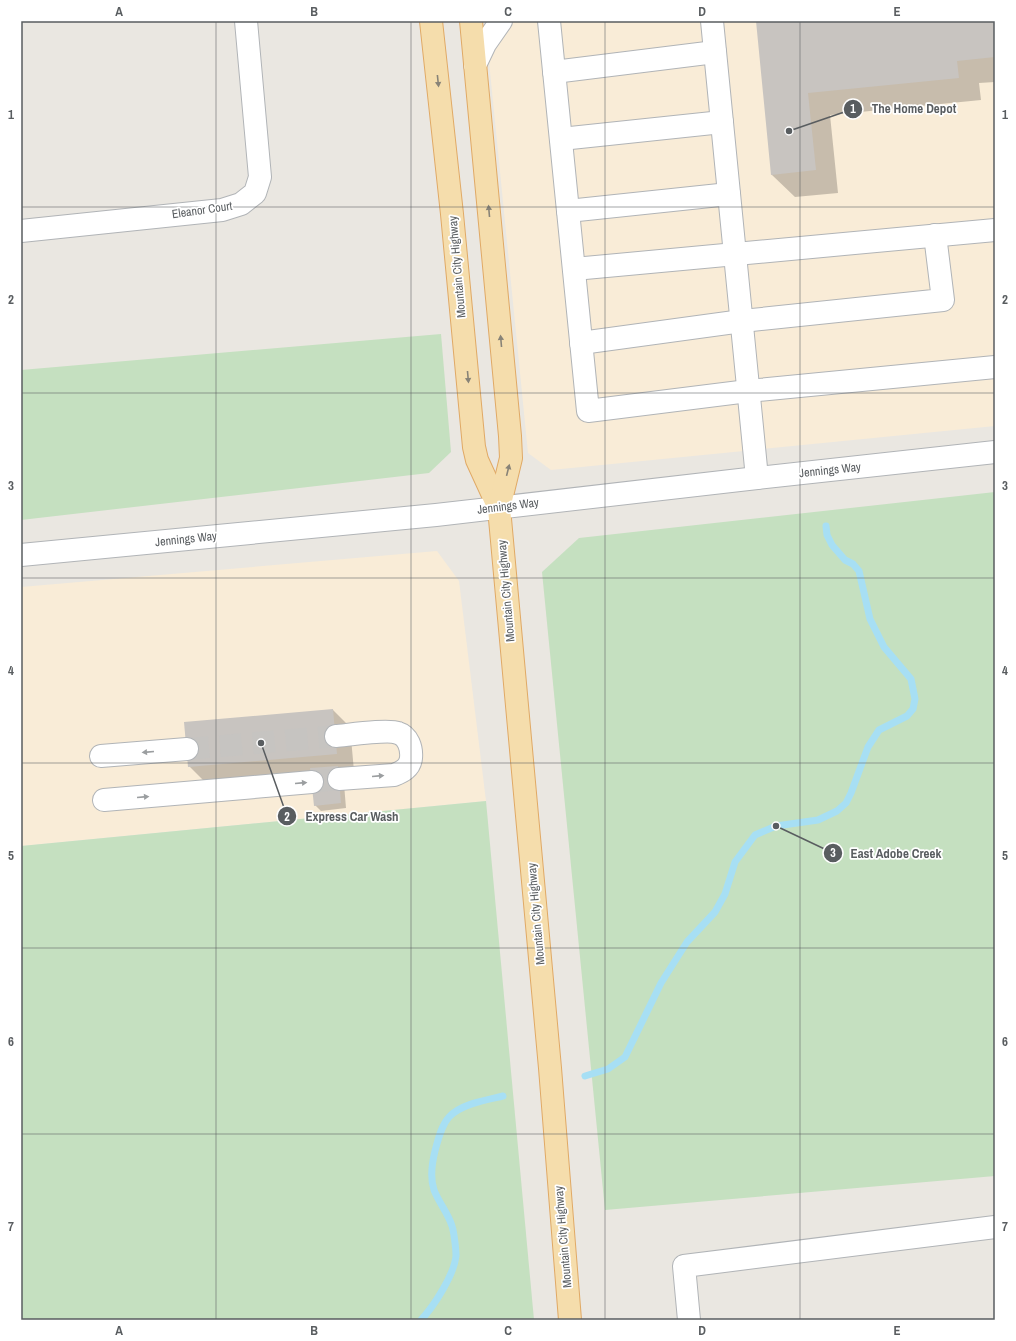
<svg xmlns="http://www.w3.org/2000/svg" width="1016" height="1341" font-family="'Archivo Narrow',sans-serif">
<rect width="100%" height="100%" fill="#eae7e1"/>
<g fill="#f9ecd7">
<path d="M 485,21 L 995,21 L 995,426 L 551,470 L 528,453 Z"/>
<path d="M 437,551 L 459,581 L 486,801 L 21,846 L 21,587 Z"/>
</g>
<g fill="#c5e0c0">
<path d="M 441,334 L 451,452 L 429,473 L 21,520 L 21,370 Z"/>
<path d="M 995,492 L 995,1176 L 605,1210 L 542,572 L 579,538 Z"/>
<path d="M 486,801 L 534,1320 L 21,1320 L 21,846 Z"/>
</g>
<g fill="#0003">
<path d="M 757,21 L 995,21 L 995,82 L 979,83 L 981,100 L 830,115 L 838,193 L 795,197 L 772,175 Z"/>
<path d="M 333,710 L 350,727 L 354,771 L 343,772 L 346,808 L 321,811 L 315,805 L 312,774 L 207,784 L 189,766 Z"/>
</g>
<g fill="none" stroke-linecap="round" stroke-linejoin="round">
<g stroke="#a7dff4" stroke-width="7">
<path d="M 585,1076 L 608,1069 L 625,1057 L 661,983 L 687,942 L 715,912 L 725,894 L 735,862 L 755,835 L 776,826 L 818,820 L 837,811 L 846,803 L 851,793 L 868,747 L 879,730 L 907,716 L 913,709 L 915,699 L 911,679 L 884,647 L 870,619 L 859,571 L 853,564 L 845,560 L 832,545 L 827,535 L 826,526"/>
<path d="M 421,1320 C 434,1306 454,1275 456,1256 C 456,1249 454,1232 452,1226 C 448,1213 439,1203 434,1190 C 430,1178 432,1163 435,1151 C 438,1140 441,1126 449,1117 C 461,1104 486,1100 503,1096"/>
</g>
</g>
<g fill="#c8c4c0">
<path d="M 756,21 L 995,21 L 995,57 L 957,61 L 959,78 L 808,93 L 816,170 L 771,175 Z"/>
<path d="M 333,709 L 337,754 L 188,767 L 184,722 Z"/>
<path d="M 338,766 L 341,803 L 314,806 L 310,768 Z"/>
</g>
<g fill="none" stroke-linecap="round" stroke-linejoin="round">
<g stroke="#c6c4c1" stroke-width="22" stroke-dasharray="22 11" stroke-linecap="butt">
<path d="M 187,749 L 336,736"/>
<path d="M 312,782 L 339,779"/>
</g>
<defs>
<g id="minor">
<path d="M 549,21 L 588,411 L 748,391 L 995,367"/>
<path d="M 712,21 L 757,478"/>
<path d="M 475,65 L 485,44 L 501,21"/>
<path d="M 554,72 L 715,52"/>
<path d="M 561,139 L 722,122"/>
<path d="M 568,211 L 729,194"/>
<path d="M 21,231 L 222,210 L 241,204 L 255,193 L 260,177 L 246,21"/>
<path d="M 574,269 L 995,230"/>
<path d="M 581,343 L 742,321 L 943,300 L 935,235"/>
<path d="M 21,555 L 436,515 L 757,478 L 995,452"/>
<path d="M 336,736 C 348,735 388,729 398,733 C 408,736 412,748 411,758 C 410,768 402,772 394,775 L 339,779"/>
<path d="M 101,756 L 187,749"/>
<path d="M 104,800 L 312,782"/>
<path d="M 689,1320 L 684,1266 L 995,1227"/>
</g>
<g id="major">
<path d="M 431,21 L 452,214 L 474,447 L 477,460 L 499,508"/>
<path d="M 471,21 L 510,436 L 511,458 L 499,508 L 550,1068 L 570,1320"/>
</g>
</defs>
<use href="#minor" stroke="#b1b4b7" stroke-width="24"/>
<use href="#major" stroke="#e0a965" stroke-width="24"/>
<use href="#minor" stroke="#fff" stroke-width="22"/>
<use href="#major" stroke="#f5ddac" stroke-width="22"/>
</g>
<defs><path id="oneway-solid" d="M-6-.8H1V-3.2L6.5 0L1 3.2V.8H-6Z"/></defs>
<g fill="#888377">
<use href="#oneway-solid" transform="translate(438 81) rotate(84)"/>
<use href="#oneway-solid" transform="translate(489 211) rotate(-95)"/>
<use href="#oneway-solid" transform="translate(501 341) rotate(-95)"/>
<use href="#oneway-solid" transform="translate(468 377) rotate(85)"/>
<use href="#oneway-solid" transform="translate(508 470) rotate(-76)"/>
</g>
<g fill="#9b9ea0">
<use href="#oneway-solid" transform="translate(148 752) rotate(175)"/>
<use href="#oneway-solid" transform="translate(378 776) rotate(-5)"/>
<use href="#oneway-solid" transform="translate(301 783) rotate(-5)"/>
<use href="#oneway-solid" transform="translate(143 797) rotate(-5)"/>
</g>
<path fill="none" stroke="#595d60" stroke-width="1" stroke-opacity="0.55" d="M 216,21 L 216,1320M 411,21 L 411,1320M 605,21 L 605,1320M 800,21 L 800,1320M 21,207 L 995,207M 21,393 L 995,393M 21,578 L 995,578M 21,763 L 995,763M 21,948 L 995,948M 21,1134 L 995,1134"/>
<g text-anchor="middle" stroke-width="3.5" stroke-linejoin="round" paint-order="stroke">
<g font-size="12" fill="#595d60" stroke="#fff">
<text transform="translate(202 210) rotate(-8)" y="4">Eleanor Court</text>
<text transform="translate(457 267) rotate(-95)" y="4">Mountain City Highway</text>
<text transform="translate(830 470) rotate(-6)" y="4">Jennings Way</text>
<text transform="translate(508 506) rotate(-7)" y="4">Jennings Way</text>
<text transform="translate(186 539) rotate(-6)" y="4">Jennings Way</text>
<text transform="translate(506 591) rotate(-95)" y="4">Mountain City Highway</text>
<text transform="translate(536 914) rotate(-95)" y="4">Mountain City Highway</text>
<text transform="translate(563 1237) rotate(-95)" y="4">Mountain City Highway</text>
</g>
</g>
<path fill="none" stroke="#595d60" stroke-width="1.5" d="M789 131L853 109M261 743L287 816M776 826L833 853"/>
<g fill="#595d60" stroke="#fff" stroke-width="1.5">
<circle cx="789" cy="131" r="4"/>
<circle cx="261" cy="743" r="4"/>
<circle cx="776" cy="826" r="4"/>
<circle cx="853" cy="109" r="10"/>
<circle cx="287" cy="816" r="10"/>
<circle cx="833" cy="853" r="10"/>
</g>
<g font-size="12" text-anchor="middle" font-weight="bold" fill="#fff">
<text x="853" y="113">1</text>
<text x="287" y="821">2</text>
<text x="833" y="857">3</text>
</g>
<g font-size="13" text-anchor="middle" font-weight="bold" fill="#595d60" stroke="#fff" stroke-width="3.5" stroke-linejoin="round" paint-order="stroke">
<text x="914" y="113">The Home Depot</text>
<text x="352" y="821">Express Car Wash</text>
<text x="896" y="858">East Adobe Creek</text>
</g>
<rect width="1016" height="1341" fill="none" stroke="#ffffff" stroke-width="44"/>
<rect x="22" y="22" width="972" height="1297" fill="none" stroke="#595d60" stroke-width="1.5"/>
<g font-size="13" text-anchor="middle" font-weight="bold" fill="#595d60">
<text x="119" y="16">A</text>
<text x="314" y="16">B</text>
<text x="508" y="16">C</text>
<text x="702" y="16">D</text>
<text x="897" y="16">E</text>
<text x="11" y="119">1</text>
<text x="1005" y="119">1</text>
<text x="11" y="304">2</text>
<text x="1005" y="304">2</text>
<text x="11" y="490">3</text>
<text x="1005" y="490">3</text>
<text x="11" y="675">4</text>
<text x="1005" y="675">4</text>
<text x="11" y="860">5</text>
<text x="1005" y="860">5</text>
<text x="11" y="1046">6</text>
<text x="1005" y="1046">6</text>
<text x="11" y="1231">7</text>
<text x="1005" y="1231">7</text>
<text x="119" y="1335">A</text>
<text x="314" y="1335">B</text>
<text x="508" y="1335">C</text>
<text x="702" y="1335">D</text>
<text x="897" y="1335">E</text>
</g>
</svg>
